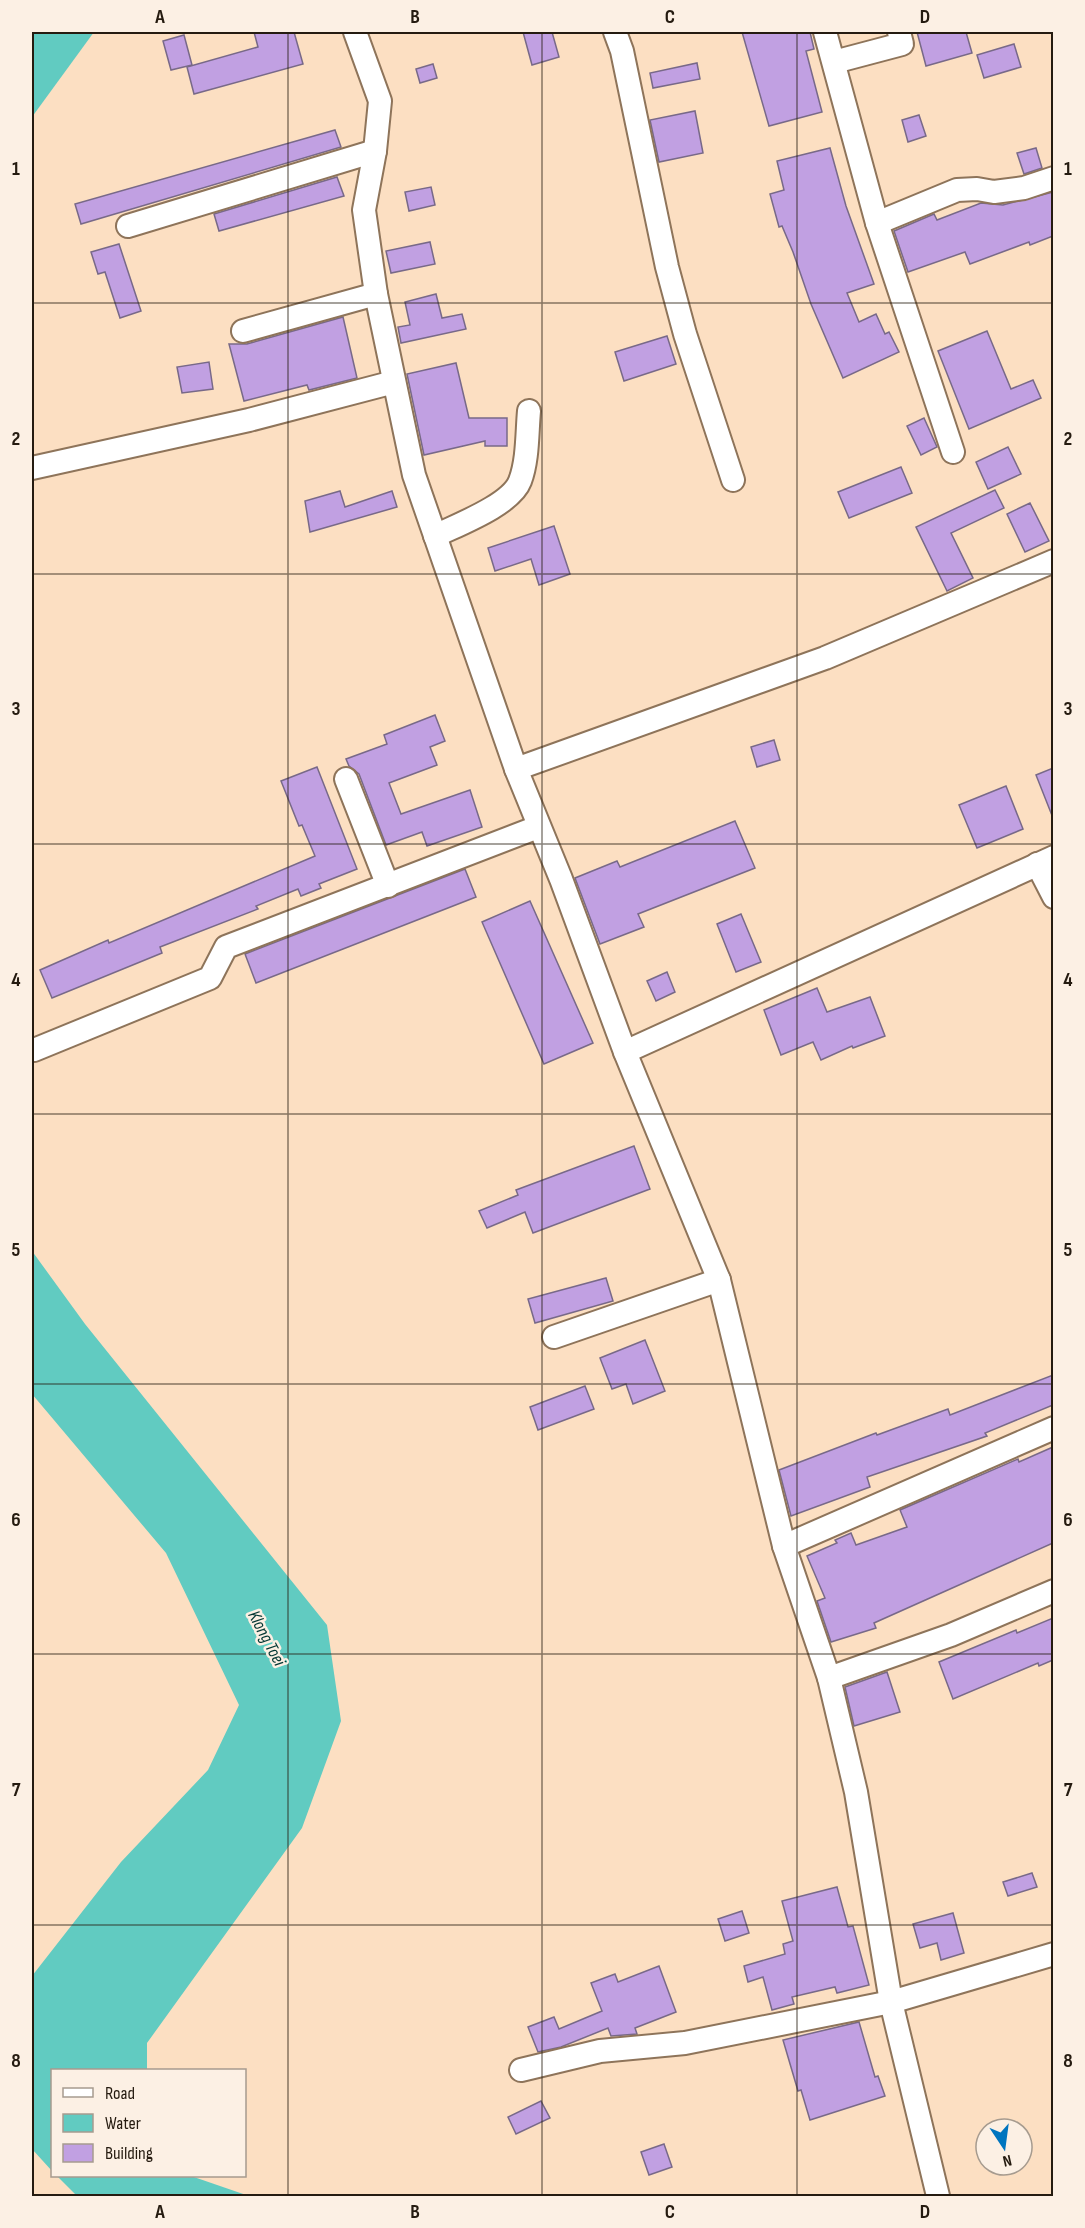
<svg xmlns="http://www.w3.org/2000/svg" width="1085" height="2228" font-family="'Sofia Sans Condensed',sans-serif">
<rect width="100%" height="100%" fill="#fcdfc2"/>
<g fill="#61cbc1">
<path d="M 32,32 L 94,32 L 32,117 Z"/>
<path d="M 32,1251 L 85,1324 L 327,1625 L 341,1721 L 302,1828 L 147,2043 L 147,2070 L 52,2070 L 52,2171 L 32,2149 L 32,1976 L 121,1862 L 208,1770 L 239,1705 L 166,1553 L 32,1394 Z"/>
<path d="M 57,2176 L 191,2176 L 249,2196 L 77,2196 Z"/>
</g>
<g fill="#c1a0e2" stroke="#786988" stroke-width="1.5">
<path d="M 254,32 L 294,32 L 303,64 L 194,94 L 187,67 L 258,47 Z"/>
<path d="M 523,32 L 552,32 L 559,57 L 532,65 Z"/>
<path d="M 742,32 L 810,32 L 814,49 L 806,51 L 822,112 L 769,126 Z"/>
<path d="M 917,32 L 966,32 L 972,53 L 926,66 Z"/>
<path d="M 184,35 L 192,65 L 171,70 L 163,41 Z"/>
<path d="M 1014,44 L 1021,67 L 984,78 L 977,55 Z"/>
<path d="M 697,63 L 700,79 L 653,88 L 650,73 Z"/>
<path d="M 433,64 L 437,78 L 420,83 L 416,69 Z"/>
<path d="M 695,111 L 703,153 L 659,162 L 650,120 Z"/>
<path d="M 919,115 L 926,136 L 908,142 L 902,120 Z"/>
<path d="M 335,130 L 341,147 L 81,224 L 75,204 Z"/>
<path d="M 830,148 L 846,206 L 874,284 L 847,293 L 859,322 L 876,314 L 885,334 L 889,332 L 899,352 L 843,378 L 811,304 L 793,252 L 782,226 L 779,227 L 770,194 L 784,190 L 777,161 Z"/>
<path d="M 1036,148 L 1042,168 L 1024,174 L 1017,153 Z"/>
<path d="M 337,177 L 344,196 L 219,231 L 214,214 Z"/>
<path d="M 431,187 L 435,205 L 409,211 L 405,192 Z"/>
<path d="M 1053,192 L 1053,236 L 1030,245 L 1029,242 L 970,264 L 965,252 L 908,272 L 894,231 L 934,214 L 937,220 L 981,203 L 1003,205 Z"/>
<path d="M 430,242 L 435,264 L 391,273 L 386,251 Z"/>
<path d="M 119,244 L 141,311 L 120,318 L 105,272 L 98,274 L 91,252 Z"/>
<path d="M 436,294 L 442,318 L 462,314 L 466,329 L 401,343 L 398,327 L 410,325 L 405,302 Z"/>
<path d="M 343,317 L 357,378 L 309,390 L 307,385 L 244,401 L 229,344 L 247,344 Z"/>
<path d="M 987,331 L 1011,389 L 1033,380 L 1041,398 L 969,429 L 938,351 Z"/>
<path d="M 667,336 L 676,364 L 624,381 L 615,352 Z"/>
<path d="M 209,362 L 213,389 L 182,393 L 177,367 Z"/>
<path d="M 456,363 L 469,418 L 507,418 L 507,446 L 485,446 L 485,441 L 424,455 L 407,374 Z"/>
<path d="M 924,418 L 937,447 L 921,455 L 907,426 Z"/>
<path d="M 1008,447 L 1021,474 L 988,489 L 976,462 Z"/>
<path d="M 901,467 L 912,493 L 849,518 L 838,492 Z"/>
<path d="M 995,490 L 1004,508 L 951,533 L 973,578 L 947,591 L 916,527 Z"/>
<path d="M 340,491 L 345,507 L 392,491 L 397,507 L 310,532 L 305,501 Z"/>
<path d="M 1030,503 L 1049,541 L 1025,552 L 1007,514 Z"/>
<path d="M 554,526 L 570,574 L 539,585 L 531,559 L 495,571 L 488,548 Z"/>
<path d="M 435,715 L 445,741 L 430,747 L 437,765 L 389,783 L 401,814 L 470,790 L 482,827 L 427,846 L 422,832 L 386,845 L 359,774 L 349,766 L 346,759 L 387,744 L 384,735 Z"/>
<path d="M 774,740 L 780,760 L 757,767 L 751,747 Z"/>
<path d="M 317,767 L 357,869 L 319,884 L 321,888 L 301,896 L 298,889 L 256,906 L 258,909 L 160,947 L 162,953 L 52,998 L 40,970 L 108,940 L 109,943 L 315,856 L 302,825 L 299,826 L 281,781 Z"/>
<path d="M 1053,768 L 1053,818 L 1036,775 Z"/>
<path d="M 1006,786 L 1023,829 L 977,848 L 959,805 Z"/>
<path d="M 735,821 L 755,868 L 638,914 L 644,927 L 600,944 L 575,878 L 617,861 L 620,867 Z"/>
<path d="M 465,869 L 476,897 L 256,983 L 245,954 Z"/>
<path d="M 530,901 L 593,1043 L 544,1064 L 482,922 Z"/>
<path d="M 741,914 L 761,962 L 736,972 L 717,924 Z"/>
<path d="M 667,972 L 675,992 L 656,1001 L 647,981 Z"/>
<path d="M 817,988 L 827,1012 L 870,997 L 885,1036 L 853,1048 L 852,1046 L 821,1060 L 813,1042 L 781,1055 L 764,1010 Z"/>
<path d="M 634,1146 L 650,1189 L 533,1233 L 525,1212 L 487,1228 L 479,1211 L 518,1195 L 516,1190 Z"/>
<path d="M 606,1278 L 613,1301 L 535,1323 L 528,1299 Z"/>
<path d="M 645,1340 L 665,1391 L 633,1404 L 626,1384 L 612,1389 L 600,1358 Z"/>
<path d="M 1053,1375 L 1053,1405 L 985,1433 L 987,1436 L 867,1477 L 870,1487 L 791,1516 L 779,1470 L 876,1433 L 877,1435 L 948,1409 L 950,1415 Z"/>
<path d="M 585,1386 L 594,1409 L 538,1430 L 530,1407 Z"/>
<path d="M 1053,1447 L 1053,1543 L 874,1623 L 876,1628 L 831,1642 L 817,1601 L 825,1598 L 807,1556 L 837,1543 L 835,1540 L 851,1533 L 856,1545 L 907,1527 L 900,1510 L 1018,1459 L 1019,1462 Z"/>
<path d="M 1053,1618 L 1053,1660 L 1039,1666 L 1038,1663 L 953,1699 L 939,1662 L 1016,1630 L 1017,1633 Z"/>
<path d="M 887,1672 L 900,1712 L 854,1726 L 845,1687 Z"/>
<path d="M 1032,1873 L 1037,1887 L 1008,1896 L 1003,1882 Z"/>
<path d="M 837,1887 L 848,1927 L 853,1926 L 869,1985 L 837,1993 L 835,1987 L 792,1997 L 794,2004 L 772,2010 L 763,1977 L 748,1982 L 744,1966 L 785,1954 L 783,1944 L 793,1941 L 782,1901 Z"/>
<path d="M 742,1911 L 749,1933 L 725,1941 L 718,1919 Z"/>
<path d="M 953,1913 L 964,1953 L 941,1960 L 937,1943 L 920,1948 L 913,1924 Z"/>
<path d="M 659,1966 L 676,2012 L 635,2028 L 637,2034 L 611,2036 L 608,2028 L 561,2047 L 538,2052 L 528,2027 L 554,2017 L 559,2029 L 602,2011 L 591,1983 L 615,1974 L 618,1982 Z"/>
<path d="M 859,2022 L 875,2077 L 878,2076 L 885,2096 L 810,2120 L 801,2090 L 798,2091 L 783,2040 Z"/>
<path d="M 541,2101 L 550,2118 L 516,2134 L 508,2117 Z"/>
<path d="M 664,2144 L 672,2167 L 649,2175 L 641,2152 Z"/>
</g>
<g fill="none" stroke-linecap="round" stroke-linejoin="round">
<defs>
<g id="minor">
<path d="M 355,32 L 380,101 L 375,151 L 364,210 L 376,294 L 414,475 L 516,769 L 561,879 L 625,1052 L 719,1280 L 784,1546 L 829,1678 L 856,1792 L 891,2002 L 938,2196"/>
<path d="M 615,32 L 622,51 L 667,267 L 685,334 L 733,480"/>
<path d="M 825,32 L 877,223 L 953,452"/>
<path d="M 834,62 L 902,44 L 899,32"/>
<path d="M 877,223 L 957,190 L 977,189 L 994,192 L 1024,188 L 1054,178"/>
<path d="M 128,226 L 375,151"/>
<path d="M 243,331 L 376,294"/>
<path d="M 32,468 L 249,420 L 394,382"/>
<path d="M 435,536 C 457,525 511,505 520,481 C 528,460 527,433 529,411"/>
<path d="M 516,769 L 825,658 L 1054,561"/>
<path d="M 346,779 L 388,886"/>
<path d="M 1037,864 L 1054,897"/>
<path d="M 34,1050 L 210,978 L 226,947 L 538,827"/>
<path d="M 625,1052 L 1054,857"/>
<path d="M 554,1337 L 719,1280"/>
<path d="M 784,1546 L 1054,1428"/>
<path d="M 829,1678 L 951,1635 L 1054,1591"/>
<path d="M 521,2070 L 600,2051 L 685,2043 L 891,2002 L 1054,1954"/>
</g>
</defs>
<use href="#minor" stroke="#8e745a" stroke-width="26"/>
<use href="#minor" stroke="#fff" stroke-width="22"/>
</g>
<path fill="none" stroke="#251b10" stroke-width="1.5" stroke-opacity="0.55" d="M 288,32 L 288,2196M 542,32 L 542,2196M 797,32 L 797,2196M 32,303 L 1054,303M 32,574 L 1054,574M 32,844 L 1054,844M 32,1114 L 1054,1114M 32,1384 L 1054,1384M 32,1654 L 1054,1654M 32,1925 L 1054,1925"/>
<g text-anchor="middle" stroke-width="5" stroke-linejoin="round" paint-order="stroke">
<g font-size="18" font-style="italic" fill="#033733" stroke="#fcf0e4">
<text transform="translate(267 1638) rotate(62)" y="6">Klong Toei</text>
</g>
</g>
<rect width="1085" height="2228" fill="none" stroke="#fcf0e4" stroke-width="66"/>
<rect x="51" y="2069" width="195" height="108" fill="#fcf0e4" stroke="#a69b8f" stroke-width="1.5"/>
<rect x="63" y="2088" width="30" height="9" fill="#ffffff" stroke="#a69b8f" stroke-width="1.5"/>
<text x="105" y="2099" font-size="18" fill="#251b10">Road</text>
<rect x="63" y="2114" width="30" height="18" fill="#61cbc1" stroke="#a69b8f" stroke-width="1.5"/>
<text x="105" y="2129" font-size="18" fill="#251b10">Water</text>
<rect x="63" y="2144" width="30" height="18" fill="#c1a0e2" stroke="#a69b8f" stroke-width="1.5"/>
<text x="105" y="2159" font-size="18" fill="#251b10">Building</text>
<g transform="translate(1004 2147) rotate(167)"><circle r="28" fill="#fcf0e4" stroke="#a69b8f" stroke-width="1.5"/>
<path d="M0-4.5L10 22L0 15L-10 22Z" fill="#0075bf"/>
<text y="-9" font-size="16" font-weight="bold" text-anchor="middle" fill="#251b10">N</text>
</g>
<rect x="33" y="33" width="1019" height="2162" fill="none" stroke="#251b10" stroke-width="2"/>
<g font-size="20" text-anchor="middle" font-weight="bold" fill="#251b10">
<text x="160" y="23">A</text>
<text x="415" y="23">B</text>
<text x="670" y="23">C</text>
<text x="925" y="23">D</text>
<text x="16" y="175">1</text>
<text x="1068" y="175">1</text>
<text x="16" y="445">2</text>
<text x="1068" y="445">2</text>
<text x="16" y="715">3</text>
<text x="1068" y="715">3</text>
<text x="16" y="986">4</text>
<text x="1068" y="986">4</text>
<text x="16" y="1256">5</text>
<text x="1068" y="1256">5</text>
<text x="16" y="1526">6</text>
<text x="1068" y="1526">6</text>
<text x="16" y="1796">7</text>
<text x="1068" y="1796">7</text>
<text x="16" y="2067">8</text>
<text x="1068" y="2067">8</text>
<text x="160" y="2218">A</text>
<text x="415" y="2218">B</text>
<text x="670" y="2218">C</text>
<text x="925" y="2218">D</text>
</g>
</svg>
